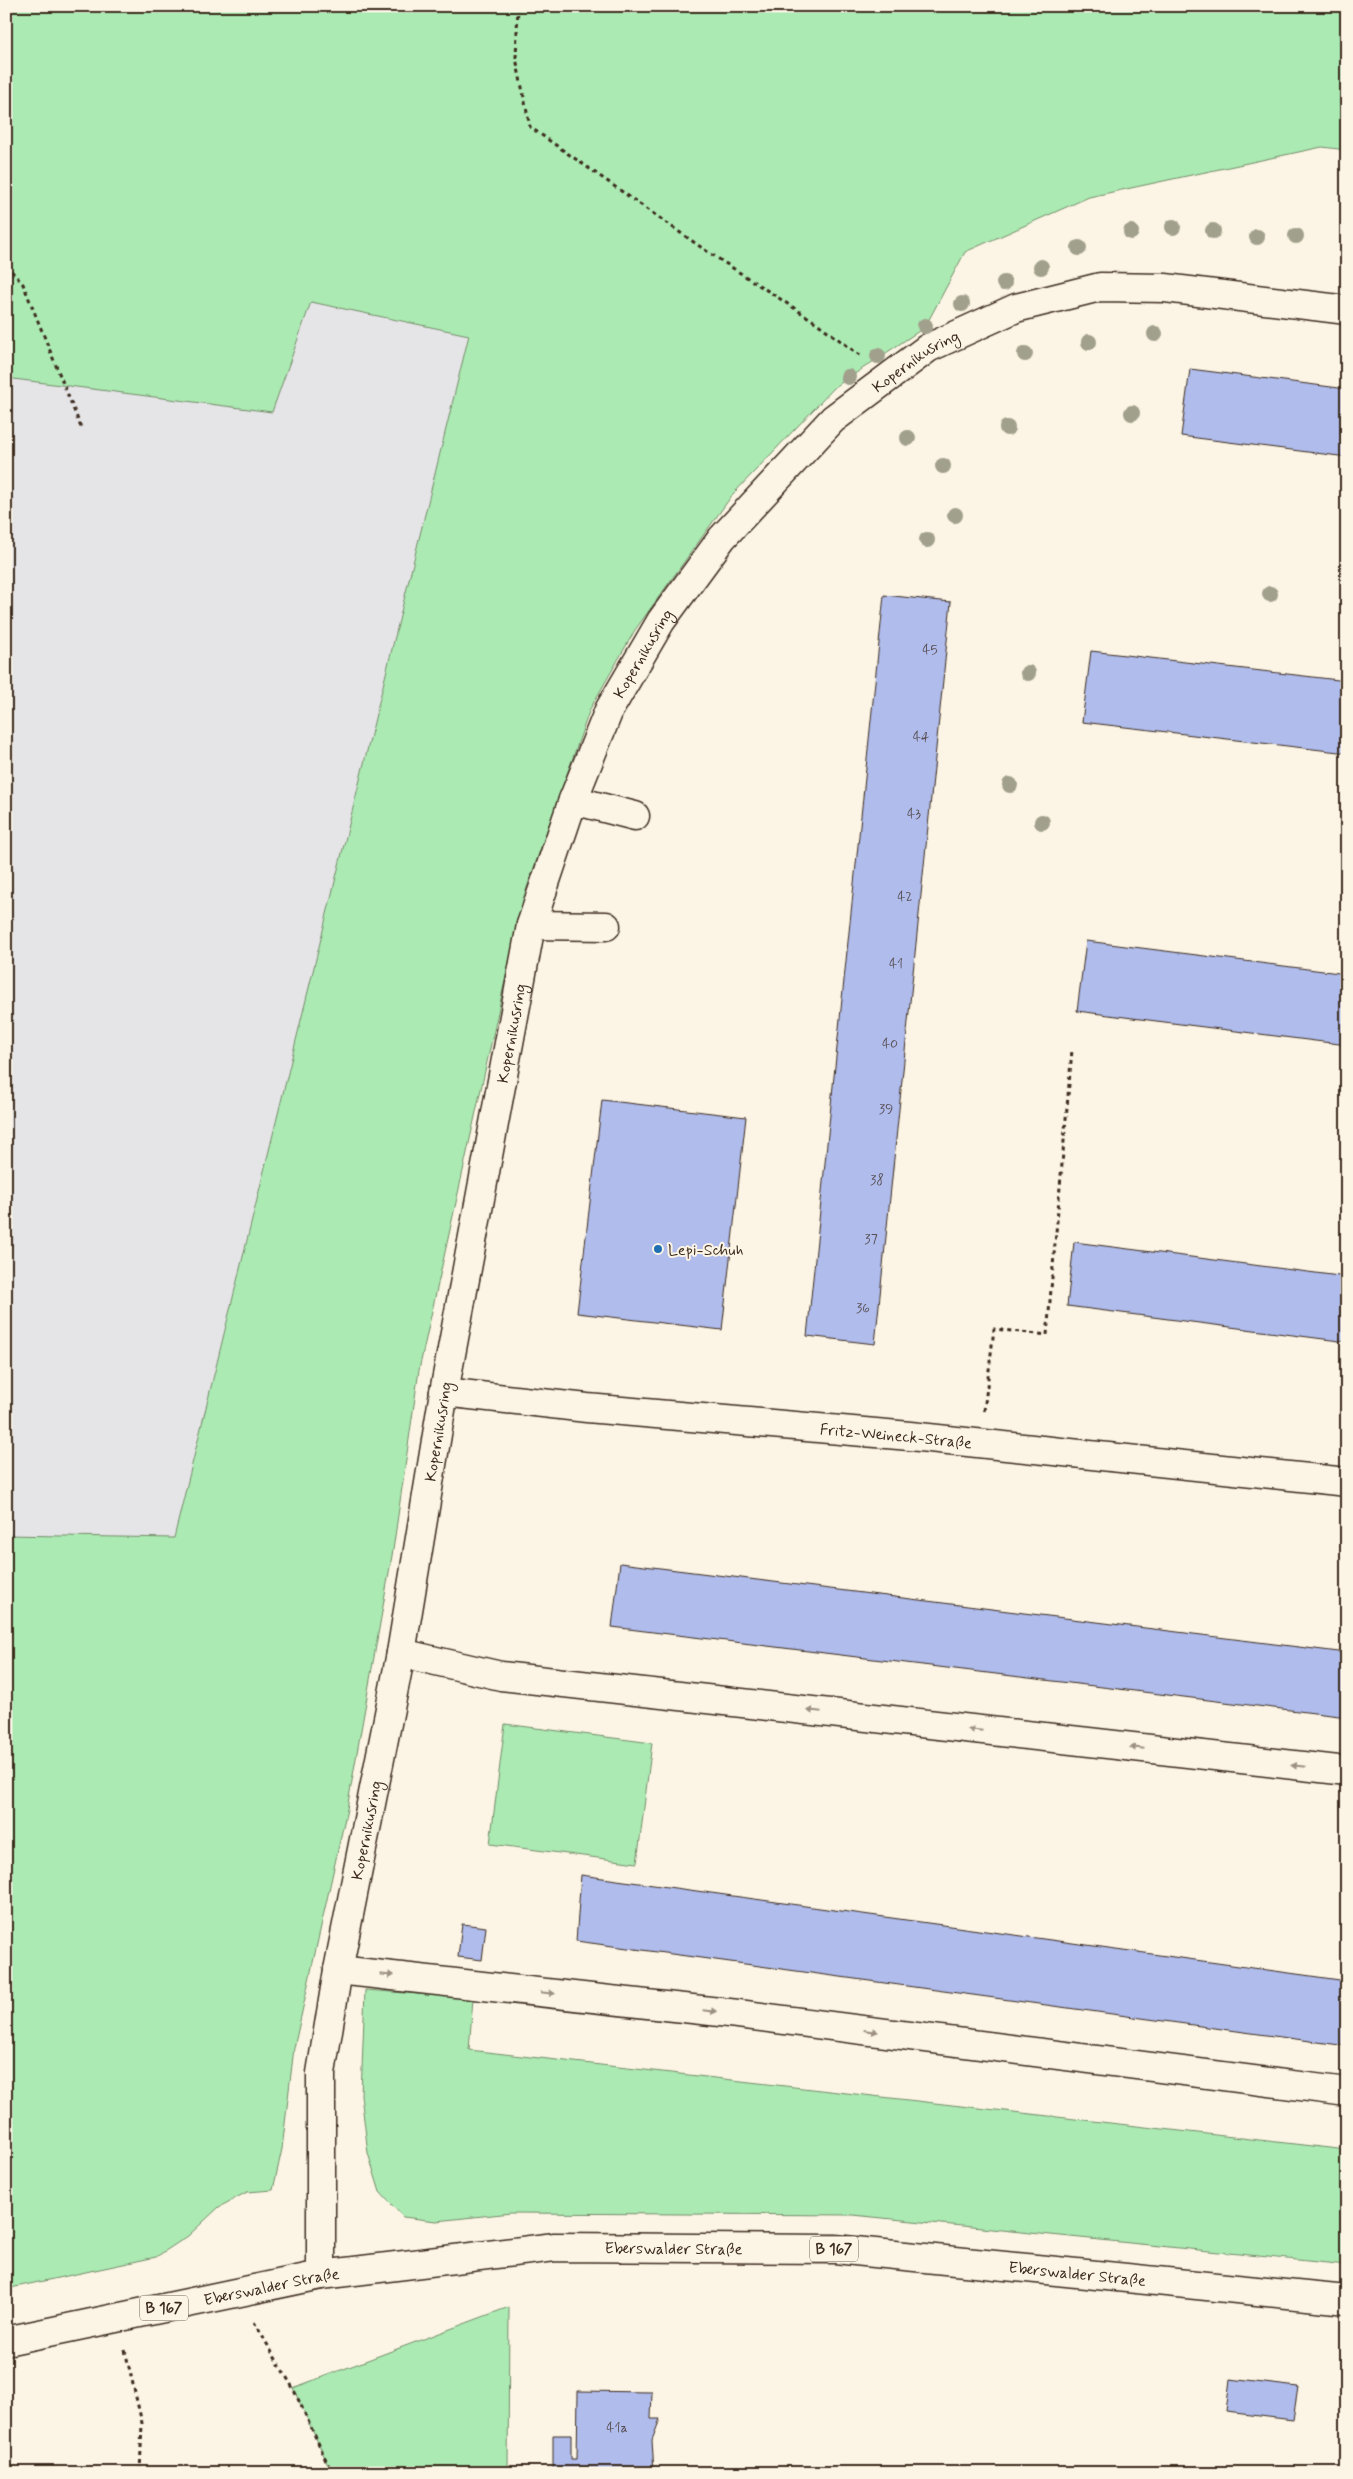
<svg xmlns="http://www.w3.org/2000/svg" width="1353" height="2479" font-family="Mynerve,sans-serif">
<rect width="100%" height="100%" fill="#fcf5e5"/>
<filter id="ink" filterUnits="userSpaceOnUse"><feTurbulence type="fractalNoise" baseFrequency=".02" numOctaves="2"/><feDisplacementMap in="SourceGraphic" scale="10" xChannelSelector="R" yChannelSelector="G"/><feConvolveMatrix kernelMatrix="1 2 1 2 8 2 1 2 1" color-interpolation-filters="sRGB"/></filter>
<g filter="url(#ink)">
<path fill="#e5e4e7" d="M 311,302 L 469,335 L 174,1538 L 6,1535 L 6,378 L 271,412 Z"/>
<g fill="#abebb3" stroke="#738a68">
<path d="M 6,6 L 1347,6 L 1347,150 L 1322,147 L 1089,197 L 965,252 L 925,327 L 835,387 L 733,494 L 635,630 L 590,709 L 523,899 L 419,1370 L 393,1550 L 347,1809 L 294,2048 L 282,2149 L 273,2190 L 247,2192 L 219,2207 L 188,2236 L 156,2257 L 6,2289 L 6,1535 L 174,1538 L 469,335 L 311,302 L 272,412 L 6,378 Z"/>
<path d="M 505,1724 L 652,1743 L 637,1863 L 490,1844 Z"/>
<path d="M 365,1990 L 473,1998 L 469,2050 L 1347,2150 L 1347,2265 L 853,2215 L 511,2213 L 436,2221 L 403,2217 L 380,2192 L 368,2153 L 361,2095 Z"/>
<path d="M 509,2307 L 508,2473 L 332,2473 L 293,2388 Z"/>
</g>
<g fill="#afbcec" stroke="#3b2a1e">
<path d="M 1190,369 L 1347,389 L 1347,457 L 1181,436 Z"/>
<path d="M 884,595 L 951,602 L 875,1344 L 807,1336 Z"/>
<path d="M 1091,651 L 1347,681 L 1347,753 L 1082,722 Z"/>
<path d="M 1086,941 L 1347,974 L 1347,1045 L 1077,1011 Z"/>
<path d="M 602,1100 L 746,1117 L 722,1330 L 577,1313 Z"/>
<path d="M 1074,1242 L 1347,1277 L 1347,1342 L 1067,1306 Z"/>
<path d="M 620,1563 L 1347,1653 L 1347,1717 L 612,1627 Z"/>
<path d="M 581,1875 L 1347,1981 L 1347,2046 L 576,1941 Z"/>
<path d="M 462,1924 L 486,1927 L 482,1960 L 458,1957 Z"/>
<path d="M 1230,2379 L 1298,2387 L 1293,2420 L 1226,2412 Z"/>
<path d="M 578,2391 L 652,2392 L 651,2419 L 660,2419 L 652,2440 L 654,2473 L 577,2473 L 571,2471 L 571,2473 L 557,2473 L 553,2471 L 553,2435 L 571,2435 L 571,2459 L 577,2459 Z"/>
</g>
<g fill="none" stroke-linecap="round" stroke-linejoin="round">
<defs>
<g id="minor">
<path d="M 573,800 L 635,816"/>
<path d="M 531,925 L 606,926"/>
<path id="s1" d="M 444,1392 L 587,1408 L 910,1436 L 1347,1482"/>
<path d="M 401,1653 L 501,1676 L 1347,1771"/>
<path d="M 338,1970 L 738,2014 L 1347,2092"/>
<path id="s2" d="M 321,2275 L 321,2073 L 338,1970 L 401,1653 L 444,1392 L 531,925 L 573,800 L 609,710 L 661,621 L 722,538 L 833,419 L 928,348 L 1016,308 L 1100,287 L 1165,288 L 1347,310"/>
</g>
<g id="major">
<path id="s3" d="M 6,2341 L 321,2275 L 555,2247 L 835,2249 L 1347,2300"/>
</g>
</defs>
<use href="#minor" stroke="#3b2a1e" stroke-width="31"/>
<use href="#major" stroke="#3b2a1e" stroke-width="31"/>
<g stroke="#3b2a1e" stroke-width="3" stroke-dasharray="4 4" stroke-linecap="butt">
<path d="M 518,6 L 516,58 L 530,127 L 705,250 L 817,323 L 861,356"/>
<path d="M 6,265 L 23,284 L 82,430"/>
<path d="M 984,1411 L 994,1329 L 1047,1335 L 1072,1050"/>
<path d="M 254,2322 L 293,2388 L 332,2473"/>
<path d="M 125,2350 L 142,2423 L 140,2473"/>
</g>
<use href="#minor" stroke="#fcf5e5" stroke-width="28"/>
<use href="#major" stroke="#fcf5e5" stroke-width="28"/>
</g>
<g fill="#a1a08c">
<circle cx="1173" cy="227" r="8"/>
<circle cx="1213" cy="231" r="8"/>
<circle cx="1131" cy="232" r="8"/>
<circle cx="1296" cy="236" r="8"/>
<circle cx="1257" cy="237" r="8"/>
<circle cx="1079" cy="248" r="8"/>
<circle cx="1041" cy="267" r="8"/>
<circle cx="1004" cy="283" r="8"/>
<circle cx="962" cy="304" r="8"/>
<circle cx="925" cy="326" r="8"/>
<circle cx="1155" cy="334" r="8"/>
<circle cx="1089" cy="342" r="8"/>
<circle cx="1025" cy="354" r="8"/>
<circle cx="878" cy="356" r="8"/>
<circle cx="848" cy="377" r="8"/>
<circle cx="1132" cy="413" r="8"/>
<circle cx="1007" cy="428" r="8"/>
<circle cx="908" cy="438" r="8"/>
<circle cx="943" cy="466" r="8"/>
<circle cx="955" cy="515" r="8"/>
<circle cx="927" cy="540" r="8"/>
<circle cx="1270" cy="594" r="8"/>
<circle cx="1028" cy="673" r="8"/>
<circle cx="1010" cy="785" r="8"/>
<circle cx="1042" cy="822" r="8"/>
</g>
<defs><path id="oneway-solid" d="M-6-.8H1V-3.2L6.5 0L1 3.2V.8H-6Z" transform="scale(1.25)"/></defs>
<g fill="#9c9082">
<use href="#oneway-solid" transform="translate(814 1711) rotate(-174)"/>
<use href="#oneway-solid" transform="translate(975 1730) rotate(-174)"/>
<use href="#oneway-solid" transform="translate(1137 1748) rotate(-174)"/>
<use href="#oneway-solid" transform="translate(1298 1766) rotate(-174)"/>
<use href="#oneway-solid" transform="translate(387 1975) rotate(6)"/>
<use href="#oneway-solid" transform="translate(548 1993) rotate(6)"/>
<use href="#oneway-solid" transform="translate(710 2011) rotate(6)"/>
<use href="#oneway-solid" transform="translate(871 2031) rotate(7)"/>
</g>
</g>
<circle fill="#1f6fb2" stroke="#fcf5e5" stroke-width="2" cx="658" cy="1249" r="5"/>
<g text-anchor="middle" stroke-width="4" stroke-linejoin="round" paint-order="stroke">
<g font-size="14" fill="#584e52">
<text x="930" y="654">45</text>
<text x="921" y="741">44</text>
<text x="914" y="818">43</text>
<text x="905" y="901">42</text>
<text x="896" y="968">41</text>
<text x="890" y="1048">40</text>
<text x="886" y="1113">39</text>
<text x="877" y="1184">38</text>
<text x="871" y="1243">37</text>
<text x="863" y="1312">36</text>
<text x="617" y="2432">41a</text>
</g>
<g fill="#fcf5e5" stroke="#75675a" stroke-width="1">
<rect x="810" y="2236.5" width="48" height="25" rx="4"/>
<rect x="140" y="2295.5" width="48" height="25" rx="4"/>
</g>
<g font-size="15" font-weight="bold" fill="#3b2a1e">
<text x="834" y="2254">B 167</text>
<text x="164" y="2313">B 167</text>
</g>
<g font-size="16" fill="#3b2a1e" stroke="#fcf5e5">
<text dy="6" stroke="none"><textPath href="#s2" startOffset="2068">Kopernikusring</textPath></text>
<text dy="6" stroke="none"><textPath href="#s2" startOffset="1664">Kopernikusring</textPath></text>
<text dy="6" stroke="none"><textPath href="#s2" startOffset="1259">Kopernikusring</textPath></text>
<text dy="6" stroke="none"><textPath href="#s2" startOffset="854">Kopernikusring</textPath></text>
<text dy="6" stroke="none"><textPath href="#s1" startOffset="454">Fritz-Weineck-Straße</textPath></text>
<text dy="6" stroke="none"><textPath href="#s2" startOffset="449">Kopernikusring</textPath></text>
<text dy="6" stroke="none"><textPath href="#s3" startOffset="676">Eberswalder Straße</textPath></text>
<text dy="6" stroke="none"><textPath href="#s3" startOffset="1081">Eberswalder Straße</textPath></text>
<text dy="6" stroke="none"><textPath href="#s3" startOffset="271">Eberswalder Straße</textPath></text>
</g>
<g font-size="16" fill="#3b2a1e" stroke="#fcf5e5" text-anchor="start">
<text x="668" y="1255">Lepi-Schuh</text>
</g>
</g>
<rect width="1353" height="2479" fill="none" stroke="#fcf5e5" stroke-width="25"/>
<rect x="12" y="12" width="1328" height="2454" fill="none" stroke="#3b2a1e" stroke-width="2" filter="url(#ink)"/>
</svg>
